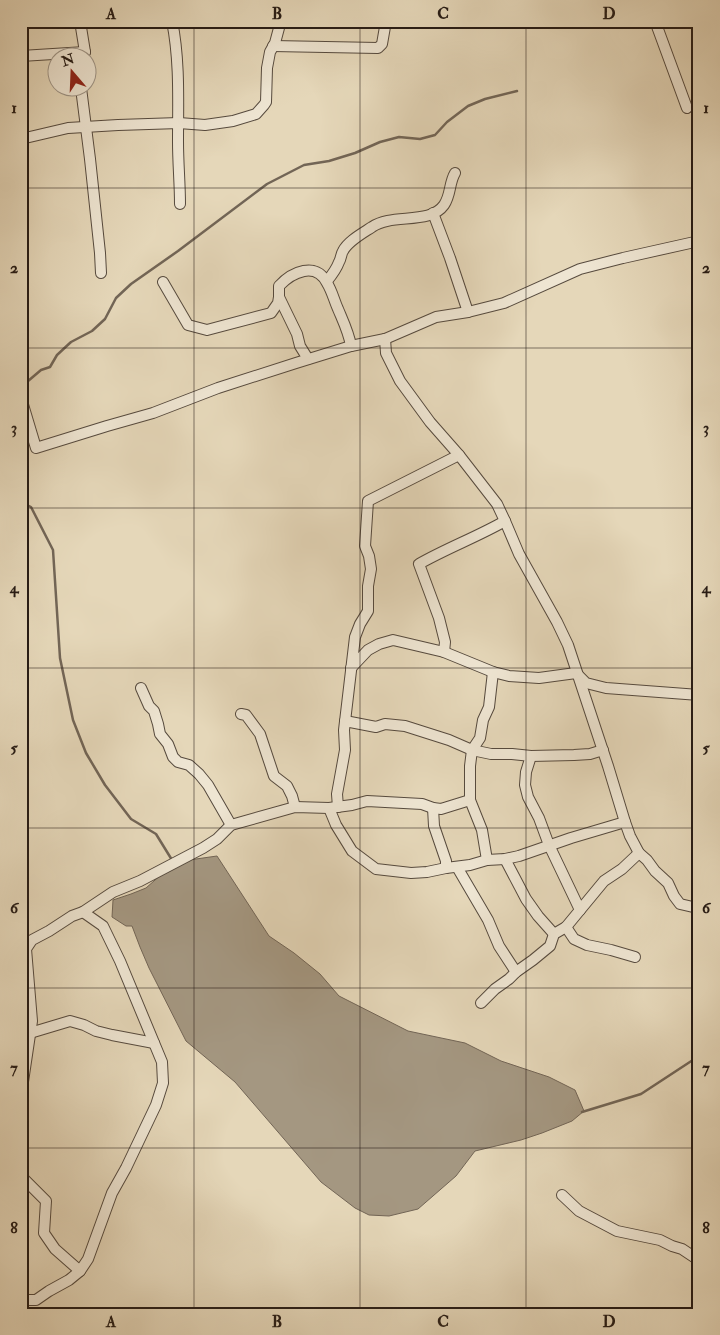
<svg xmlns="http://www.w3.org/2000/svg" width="720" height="1335" font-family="'IM FELL Double Pica',serif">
<rect width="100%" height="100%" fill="#e5d7b9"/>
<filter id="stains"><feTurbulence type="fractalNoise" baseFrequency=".004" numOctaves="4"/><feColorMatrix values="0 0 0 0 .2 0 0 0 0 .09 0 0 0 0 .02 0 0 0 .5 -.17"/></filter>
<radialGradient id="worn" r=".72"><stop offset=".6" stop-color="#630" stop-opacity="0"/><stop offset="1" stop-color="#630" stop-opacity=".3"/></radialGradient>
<path fill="#a49781" stroke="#726556" d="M 217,856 L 269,936 L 294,953 L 320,974 L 339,996 L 408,1031 L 465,1043 L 501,1061 L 549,1077 L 575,1090 L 584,1111 L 572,1121 L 542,1133 L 521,1140 L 475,1151 L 456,1176 L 418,1209 L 389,1216 L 369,1215 L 355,1208 L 321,1182 L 235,1082 L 186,1041 L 149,968 L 140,947 L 132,926 L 126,926 L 112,917 L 113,900 L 131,894 L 146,888 L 163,873 L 189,860 Z"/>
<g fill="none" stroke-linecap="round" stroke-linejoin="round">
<g stroke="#726556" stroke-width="2.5">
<path d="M 21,387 L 41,370 L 50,367 L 57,355 L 71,342 L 92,331 L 105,319 L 116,298 L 131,284 L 178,251 L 267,184 L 304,165 L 329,161 L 355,153 L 380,142 L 399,137 L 420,139 L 435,135 L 447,122 L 468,106 L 485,99 L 517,91"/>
<path d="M 21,502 L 31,507 L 53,550 L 60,658 L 73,720 L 86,753 L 105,785 L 131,819 L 156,834 L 172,860"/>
<path d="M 582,1112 L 641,1094 L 699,1056"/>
</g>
<defs>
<g id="minor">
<path d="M 80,21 L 85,52 L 83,57"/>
<path d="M 172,21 C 180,61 178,102 178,142 C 178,163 180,184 180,204"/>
<path d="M 655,21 L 687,108"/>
<path d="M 273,46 L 378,48 L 382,44 L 386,21"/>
<path d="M 21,56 L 85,52"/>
<path d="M 81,88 L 90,159 L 100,253 L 101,273"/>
<path d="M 21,139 L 68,128 L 118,125 L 179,123 L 205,125 L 233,121 L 256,114 L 264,105 L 266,102 L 267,68 L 270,52 L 275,43 L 279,28 L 280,21"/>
<path d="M 433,213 L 450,258 L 468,312"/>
<path d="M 327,281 C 332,275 336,270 339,262 C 341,259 341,254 343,251 C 348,241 363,233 372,227 C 392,213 430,225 444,205 C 451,195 449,183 455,173"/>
<path d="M 163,282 L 188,325 L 207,330 L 271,313 L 278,303 L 279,297 L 279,286 C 292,272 316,261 327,283 C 332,291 334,300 338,309 C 343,321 349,333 351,346"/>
<path d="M 279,297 L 297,334 L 300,346 L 308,359"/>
<path d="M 385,339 L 386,353 L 400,381 L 430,422 L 459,455 L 497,504 L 505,521 L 519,554 L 557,622 L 568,645 L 608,766 L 625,822 L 630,836 L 639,853 L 647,860 L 655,871 L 668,883 L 674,896 L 680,904 L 693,907 L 699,906"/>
<path d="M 21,398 L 36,448 L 107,426 L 153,413 L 218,388 L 296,363 L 351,346 L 385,339 L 436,317 L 468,312 L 504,303 L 580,269 L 623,258 L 699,241"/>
<path d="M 444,652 L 445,642 L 439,618 L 419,564 C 447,548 477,537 505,521"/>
<path d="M 351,668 L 368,650 L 379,644 L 393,640 L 444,652 L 493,672 L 509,676 L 539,678 L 576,673 L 586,683 L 606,688 L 699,695"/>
<path d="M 141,688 L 149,706 L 154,711 L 158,724 L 160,734 L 168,744 L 173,757 L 178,762 L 189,765 L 199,774 L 208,785 L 231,825"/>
<path d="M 241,714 L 246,715 L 260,734 L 274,776 L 287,786 L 292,796 L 295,807"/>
<path d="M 345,721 L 376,727 L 385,724 L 405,726 L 449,740 L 472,750 L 491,754 L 512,754 L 531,756 L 574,755 L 590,754 L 603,750"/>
<path d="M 531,756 L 526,772 L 525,785 L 528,797 L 539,818 L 549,845 L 580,910"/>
<path d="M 338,807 L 337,794 L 345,750 L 344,730 L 346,713 L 355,637 L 360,624 L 368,611 L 368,586 L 371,569 L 369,556 L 365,546 L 368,501 L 459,455"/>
<path d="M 329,808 L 336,825 L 352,851 L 376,869 L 411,873 L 427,872 L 446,868 L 470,865 L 487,860 L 505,859 L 519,856 L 571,838 L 625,822"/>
<path d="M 433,808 L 434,826 L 446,861 L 446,868"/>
<path d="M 505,859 L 526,899 L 538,916 L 554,934"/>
<path d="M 487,860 L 482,830 L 470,800 L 470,766 L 472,750 L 480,738 L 483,720 L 489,707 L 493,672"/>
<path d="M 457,867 L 488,920 L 499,946 L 516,972"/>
<path d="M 566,927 L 574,939 L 587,945 L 611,950 L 635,957"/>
<path d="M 481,1003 L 495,989 L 509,979 L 516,972 L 533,960 L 550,946 L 554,934 L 566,927 L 604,881 L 622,869 L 639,853"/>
<path d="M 30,1033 L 70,1021 L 84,1025 L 96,1031 L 112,1035 L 154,1043"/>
<path d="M 21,1095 L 32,1021 L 26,949 L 32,940 L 49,931 L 72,916 L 83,912 L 113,892 L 140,881 L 203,848 L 217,839 L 231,825 L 295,807 L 329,808 L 352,805 L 367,801 L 422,804 L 433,808 L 441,809 L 470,800"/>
<path d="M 21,1176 L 46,1201 L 44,1233 L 55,1249 L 80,1271"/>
<path d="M 562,1195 L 579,1211 L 617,1231 L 660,1240 L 672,1246 L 682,1249 L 697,1259 L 699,1268"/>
<path d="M 21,1300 L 36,1300 L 49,1291 L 69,1280 L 80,1271 L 88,1259 L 112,1193 L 126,1168 L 156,1105 L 163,1083 L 162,1062 L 120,961 L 103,926 L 83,912"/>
</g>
</defs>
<use href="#minor" stroke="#564a3e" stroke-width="12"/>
<use href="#minor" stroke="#eee5d2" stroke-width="10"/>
</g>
<path fill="none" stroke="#261b15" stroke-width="1" stroke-opacity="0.55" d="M 194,21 L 194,1314M 360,21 L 360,1314M 526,21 L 526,1314M 21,188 L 699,188M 21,348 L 699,348M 21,508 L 699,508M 21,668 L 699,668M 21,828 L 699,828M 21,988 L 699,988M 21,1148 L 699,1148"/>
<rect width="720" height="1335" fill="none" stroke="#e5d7b9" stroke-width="55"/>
<g transform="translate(72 72) rotate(341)"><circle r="24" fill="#eee5d2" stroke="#9e9486"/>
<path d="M0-4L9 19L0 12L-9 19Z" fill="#8f2418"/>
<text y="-8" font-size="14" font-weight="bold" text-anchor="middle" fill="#261b15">N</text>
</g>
<rect x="28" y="28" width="664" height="1280" fill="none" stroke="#261b15" stroke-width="2"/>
<g font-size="16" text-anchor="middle" font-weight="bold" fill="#261b15">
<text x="111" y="19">A</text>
<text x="277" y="19">B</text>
<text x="443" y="19">C</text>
<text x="609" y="19">D</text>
<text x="14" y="113">1</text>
<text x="706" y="113">1</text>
<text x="14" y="273">2</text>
<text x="706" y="273">2</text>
<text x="14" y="433">3</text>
<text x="706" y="433">3</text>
<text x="14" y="593">4</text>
<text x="706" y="593">4</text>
<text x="14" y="753">5</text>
<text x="706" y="753">5</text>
<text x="14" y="913">6</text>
<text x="706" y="913">6</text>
<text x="14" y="1073">7</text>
<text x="706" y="1073">7</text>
<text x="14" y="1233">8</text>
<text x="706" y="1233">8</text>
<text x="111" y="1327">A</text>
<text x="277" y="1327">B</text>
<text x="443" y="1327">C</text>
<text x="609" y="1327">D</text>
</g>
<rect width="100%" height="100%" filter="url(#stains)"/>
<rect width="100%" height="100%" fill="url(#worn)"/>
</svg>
